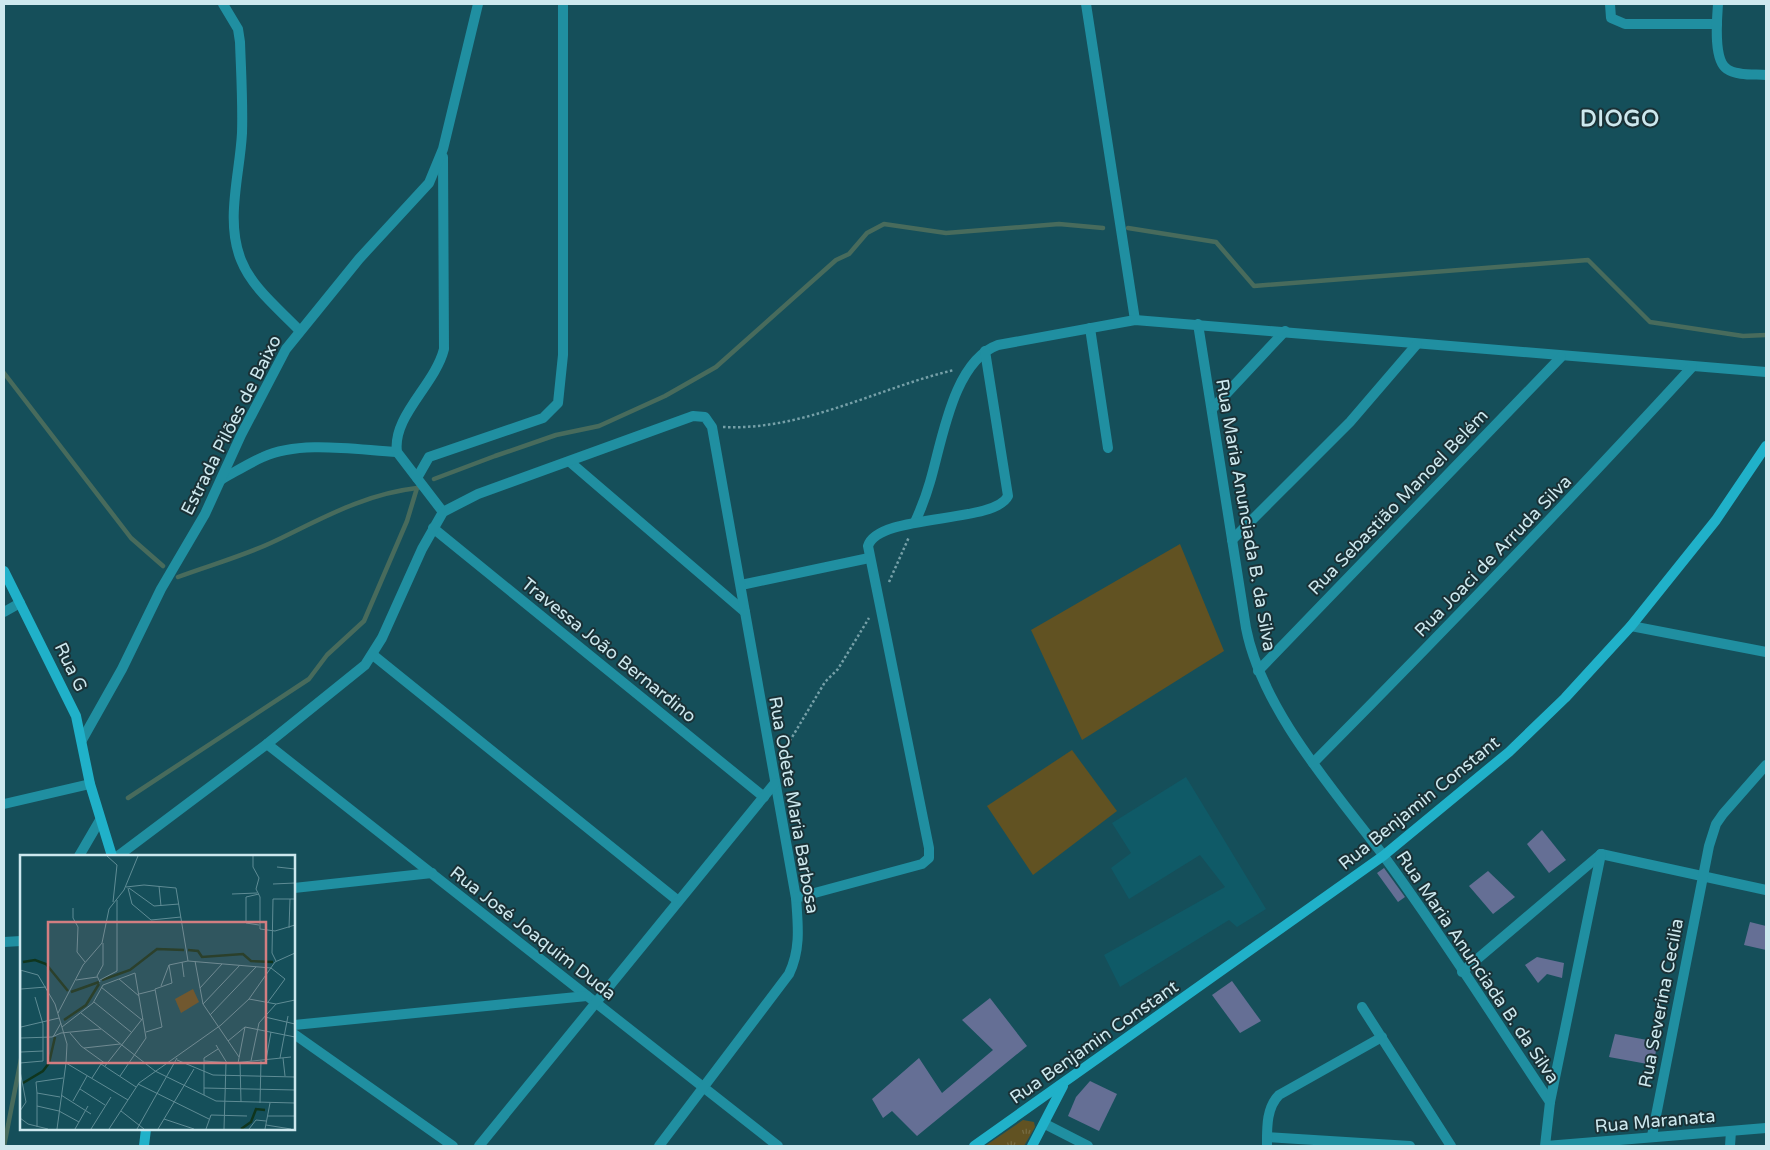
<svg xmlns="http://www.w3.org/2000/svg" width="1770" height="1150" font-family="'Varela Round',sans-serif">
<defs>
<pattern id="park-tufts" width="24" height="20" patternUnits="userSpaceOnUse" patternTransform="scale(1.25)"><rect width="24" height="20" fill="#615222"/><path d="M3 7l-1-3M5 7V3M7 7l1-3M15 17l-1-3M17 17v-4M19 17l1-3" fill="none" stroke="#766b42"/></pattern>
</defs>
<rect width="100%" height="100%" fill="#154f5a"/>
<path fill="#0f5a67" d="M 1186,777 L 1266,909 L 1237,927 L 1229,920 L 1120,987 L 1104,955 L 1225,887 L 1200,855 L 1129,899 L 1111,868 L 1131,853 L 1112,823 Z"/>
<g fill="#615222">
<path d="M 1180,544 L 1224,651 L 1082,740 L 1031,630 Z"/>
<path d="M 1072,750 L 1117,811 L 1033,875 L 987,806 Z"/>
</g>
<path fill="url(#park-tufts)" d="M 1023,1120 L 1034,1122 L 1035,1127 L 1024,1146 L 985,1146 Z"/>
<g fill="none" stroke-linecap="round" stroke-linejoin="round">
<g stroke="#486b5c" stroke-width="4.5">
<path d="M 1128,228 L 1216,242 L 1254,286 L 1588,260 L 1650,322 L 1743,336 L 1766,335"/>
<path d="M 4,373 L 131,538 L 163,566"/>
<path d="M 434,479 L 495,456 L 556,435 L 599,426 L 665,396 L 716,367 L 836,260 L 849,254 L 867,233 L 884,224 L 946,233 L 1059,224 L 1103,228"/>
<path d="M 178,577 C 210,565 244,556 275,541 C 321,519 364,494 417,488"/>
<path d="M 128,798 L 309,679 L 327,655 L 364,621 L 407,521 L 417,488 L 420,487"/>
<path d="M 4,1146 L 21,1059"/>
</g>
</g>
<g fill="#656f95">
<path d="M 1542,830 L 1566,860 L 1549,873 L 1527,844 Z"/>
<path d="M 1384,868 L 1405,897 L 1398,902 L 1377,873 Z"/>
<path d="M 1488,871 L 1515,897 L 1493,914 L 1469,886 Z"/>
<path d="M 1750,922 L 1766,926 L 1766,950 L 1744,945 Z"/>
<path d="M 1537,957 L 1564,963 L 1562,978 L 1547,974 L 1538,983 L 1525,965 Z"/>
<path d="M 1232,981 L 1261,1021 L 1240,1033 L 1212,995 Z"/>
<path d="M 990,998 L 1027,1046 L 917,1136 L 892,1111 L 883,1118 L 872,1099 L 919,1058 L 942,1093 L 993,1050 L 962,1020 Z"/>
<path d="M 1615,1034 L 1658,1042 L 1653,1065 L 1609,1057 Z"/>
<path d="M 1090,1081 L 1117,1094 L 1099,1131 L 1068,1116 L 1076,1097 Z"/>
</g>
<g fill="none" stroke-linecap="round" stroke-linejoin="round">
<g stroke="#76a0a8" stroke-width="2.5" stroke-dasharray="2.5 2.5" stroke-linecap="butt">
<path d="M 723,427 C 803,431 878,388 954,370"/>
<path d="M 889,582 L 909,537"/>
<path d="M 782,754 L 825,682 L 838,669 L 869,618"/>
</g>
<g stroke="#208fa1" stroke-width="10">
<path d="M 223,4 L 238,29 L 240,42 C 241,72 243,102 242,133 C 240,174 225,220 241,260 C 252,288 279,309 299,330"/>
<path d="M 1086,4 L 1135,320"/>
<path d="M 1610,4 L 1611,18 L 1625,24 L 1717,24"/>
<path d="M 1718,4 C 1717,19 1713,60 1727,69 C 1737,76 1755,74 1766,75"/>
<path d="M 1198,324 L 1246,628 C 1262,710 1334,790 1383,855 C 1442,935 1495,1020 1550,1102"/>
<path d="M 1090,328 L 1108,448"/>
<path d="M 1212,409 L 1285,331"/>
<path d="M 570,462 L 745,612"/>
<path d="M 417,478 L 429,457 L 543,418 L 558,403 L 563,355 L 563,4"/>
<path d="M 222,479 C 235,472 249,463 263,457 C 300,440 357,450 397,452"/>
<path d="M 443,512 L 397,452 C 392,416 435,385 444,349 L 443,157"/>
<path d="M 915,522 C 921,509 926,496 930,482 C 942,442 953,361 998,345 L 1135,320 L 1766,372"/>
<path d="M 433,528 L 764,797"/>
<path d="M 1232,540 L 1350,422 L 1417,344"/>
<path d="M 741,585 L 869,558"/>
<path d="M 4,612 L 20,603"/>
<path d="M 1631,626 L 1766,652"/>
<path d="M 373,655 L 677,900"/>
<path d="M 1258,671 L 1561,357"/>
<path d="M 82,740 L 122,669 L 161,589 L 205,514 L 241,435 L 286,349 L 359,259 L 429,183 L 443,149 L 478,4"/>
<path d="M 267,744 C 438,878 609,1011 778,1146"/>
<path d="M 1313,763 C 1442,633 1569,501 1692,367"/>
<path d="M 4,804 L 90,784"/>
<path d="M 1601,854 L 1766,890"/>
<path d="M 79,856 L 100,820"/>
<path d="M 118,856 L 267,744 L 365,665 L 382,638 L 422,549 L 443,512 L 478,494 L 693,416 L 705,417 L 712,427 L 796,898 C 798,925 801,949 789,974 L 659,1146"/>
<path d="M 294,888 L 432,873"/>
<path d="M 796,898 L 922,864 L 929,858 L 929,848 L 868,546 C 878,513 995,524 1008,496 L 985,351"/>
<path d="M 4,942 L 21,941"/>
<path d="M 1462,972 L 1601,854"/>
<path d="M 1362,1007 L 1451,1146"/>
<path d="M 294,1025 L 587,996"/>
<path d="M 294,1034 L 453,1146"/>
<path d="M 1045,1124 L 1088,1146"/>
<path d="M 1652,1136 L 1709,846 L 1716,824 L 1723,814 L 1766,765"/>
<path d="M 1267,1137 L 1410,1146"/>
<path d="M 479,1146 L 775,783"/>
<path d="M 1267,1146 C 1267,1129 1266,1108 1279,1095 L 1382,1037"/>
<path d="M 1545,1146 L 1550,1102 L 1601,854"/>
<path d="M 1546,1146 L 1766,1128"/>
<path d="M 1730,1146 L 1731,1131"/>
</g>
<g stroke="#20b1c9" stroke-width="10">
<path d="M 4,571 L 76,716 L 90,784 L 112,856"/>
<path d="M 144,1146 L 146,1129"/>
<path d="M 974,1146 L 1383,856 L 1509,752 L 1565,698 L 1631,626 L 1716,520 L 1766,446"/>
<path d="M 1032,1146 L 1063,1086"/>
</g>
</g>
<g text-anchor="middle" stroke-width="4" stroke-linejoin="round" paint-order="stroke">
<g font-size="18" fill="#cde8ee" stroke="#1a3136">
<text transform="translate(231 425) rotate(-63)" y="6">Estrada Pilões de Baixo</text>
<text transform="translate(1398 502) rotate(-46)" y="6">Rua Sebastião Manoel Belém</text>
<text transform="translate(1246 515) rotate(80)" y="6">Rua Maria Anunciada B. da Silva</text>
<text transform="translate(1493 556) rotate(-46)" y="6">Rua Joaci de Arruda Silva</text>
<text transform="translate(609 650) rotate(39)" y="6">Travessa João Bernardino</text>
<text transform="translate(71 667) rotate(64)" y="6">Rua G</text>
<text transform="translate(1419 803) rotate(-39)" y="6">Rua Benjamin Constant</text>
<text transform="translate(794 805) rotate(80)" y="6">Rua Odete Maria Barbosa</text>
<text transform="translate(533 933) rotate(38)" y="6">Rua José Joaquim Duda</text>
<text transform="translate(1478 967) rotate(56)" y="6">Rua Maria Anunciada B. da Silva</text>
<text transform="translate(1661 1003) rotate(-79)" y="6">Rua Severina Cecilia</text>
<text transform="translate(1094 1042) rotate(-35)" y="6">Rua Benjamin Constant</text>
<text transform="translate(1655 1121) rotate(-5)" y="6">Rua Maranata</text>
</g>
<g font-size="22" font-weight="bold" letter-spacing="1" fill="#cde8ee" stroke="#1a3136">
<text x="1620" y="126">DIOGO</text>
</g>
</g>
<g transform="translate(20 855)">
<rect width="275" height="275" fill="#154f5a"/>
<path d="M 173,134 L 179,147 L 161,158 L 155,144 Z" fill="#615222"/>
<path fill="none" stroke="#0f351d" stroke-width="2.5" d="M 168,95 L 178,96 L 182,102 L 223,99 L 231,106 L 253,107M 3,107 L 15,105 L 26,109 L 48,136M 82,125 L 110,115 L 137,94 L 164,95M 51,137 L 79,127M 44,165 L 66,150 L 79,129M 3,228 L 23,216 L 29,208 L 35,182M 221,274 L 231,267 L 236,254 L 245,255"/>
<path fill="none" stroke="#5f8c95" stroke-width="1" d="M 87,1 L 97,10 L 93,47M 233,1 L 233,12 L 239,23 L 236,34 L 240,42 L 240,74 L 255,76 L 275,70M 257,12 L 275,14M 253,29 L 275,28M 139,31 L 141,51M 106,32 L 124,30 L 156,33 L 168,106M 108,33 L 112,49 L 131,65 L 161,62M 109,33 L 134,51 L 159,49M 212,39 L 237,38M 239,39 L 226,42 L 226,68 L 239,70M 53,53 L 53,63 L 58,72 L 57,97 L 65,107M 269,73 L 270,44M 175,106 L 183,149 L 219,202M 256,106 L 252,98 L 253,44 L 275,44M 162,107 L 164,122M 0,115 L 18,120 L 35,149 L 47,189 L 46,208M 99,124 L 119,141M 56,125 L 77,122M 80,125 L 97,116 L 97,45M 80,127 L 77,121 L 83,110 L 83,88M 141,131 L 149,110 L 168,106 L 251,113 L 265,124 L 248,147M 81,132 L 122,165M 180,133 L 202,109M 1,134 L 26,132M 119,139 L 135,135M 229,144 L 256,149 L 275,145M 74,147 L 111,177M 183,149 L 220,110M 38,158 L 63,110 L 82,88 L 89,54 L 104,35 L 118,1M 61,158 L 135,216 L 196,246 L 275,248M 190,160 L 236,112M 245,162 L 275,169M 1,172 L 39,163M 42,172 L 73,148 L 83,130 L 115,118 L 126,183 L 100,221M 225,172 L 275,182M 126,177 L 142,172 L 135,134 L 152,128 L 149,110M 50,178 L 61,191 L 86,209M 33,182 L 41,168M 1,183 L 32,182 L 41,178 L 81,174M 208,186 L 225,172M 196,190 L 207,208M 64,193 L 100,189M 1,197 L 23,196M 260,203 L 268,161M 263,203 L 265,221M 157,205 L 193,220 L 275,222M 246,205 L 251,177M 184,206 L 213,208 L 271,202M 231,206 L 239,168 L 256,149M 220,207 L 221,247M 0,208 L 23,206 L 23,169 L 15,142M 218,208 L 225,172M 85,211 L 123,163M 72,223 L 81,209 L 116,232M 118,229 L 189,264M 184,233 L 275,235M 60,234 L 85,250M 17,238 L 16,227 L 43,223M 41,240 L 71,259M 184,240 L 184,203 L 198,194M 53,246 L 67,221M 240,248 L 241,206M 17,251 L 39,256 L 59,267M 0,256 L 6,247 L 0,216 L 1,116M 101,256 L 124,274M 248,261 L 275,261M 0,263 L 8,269 L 28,274M 144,264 L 174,274M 246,270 L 271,274M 17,272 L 17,238 L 40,242M 37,274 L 46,208 L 108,245M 55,274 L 68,251M 71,274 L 91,242M 89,274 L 119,228 L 201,170 L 229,144 L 255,107 L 275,98M 117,274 L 157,203M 138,274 L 174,214M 186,274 L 191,260 L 227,261M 204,274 L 206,208M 229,274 L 236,265 L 246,266M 245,274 L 250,248"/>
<path fill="#d27e81" fill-opacity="0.15" stroke="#d27e81" stroke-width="2.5" d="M 28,67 L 246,67 L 246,208 L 28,208 Z"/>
<rect width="275" height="275" fill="none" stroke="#cde8ee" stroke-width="2.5"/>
</g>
<rect width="1770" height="1150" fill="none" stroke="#cde8ee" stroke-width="10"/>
</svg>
